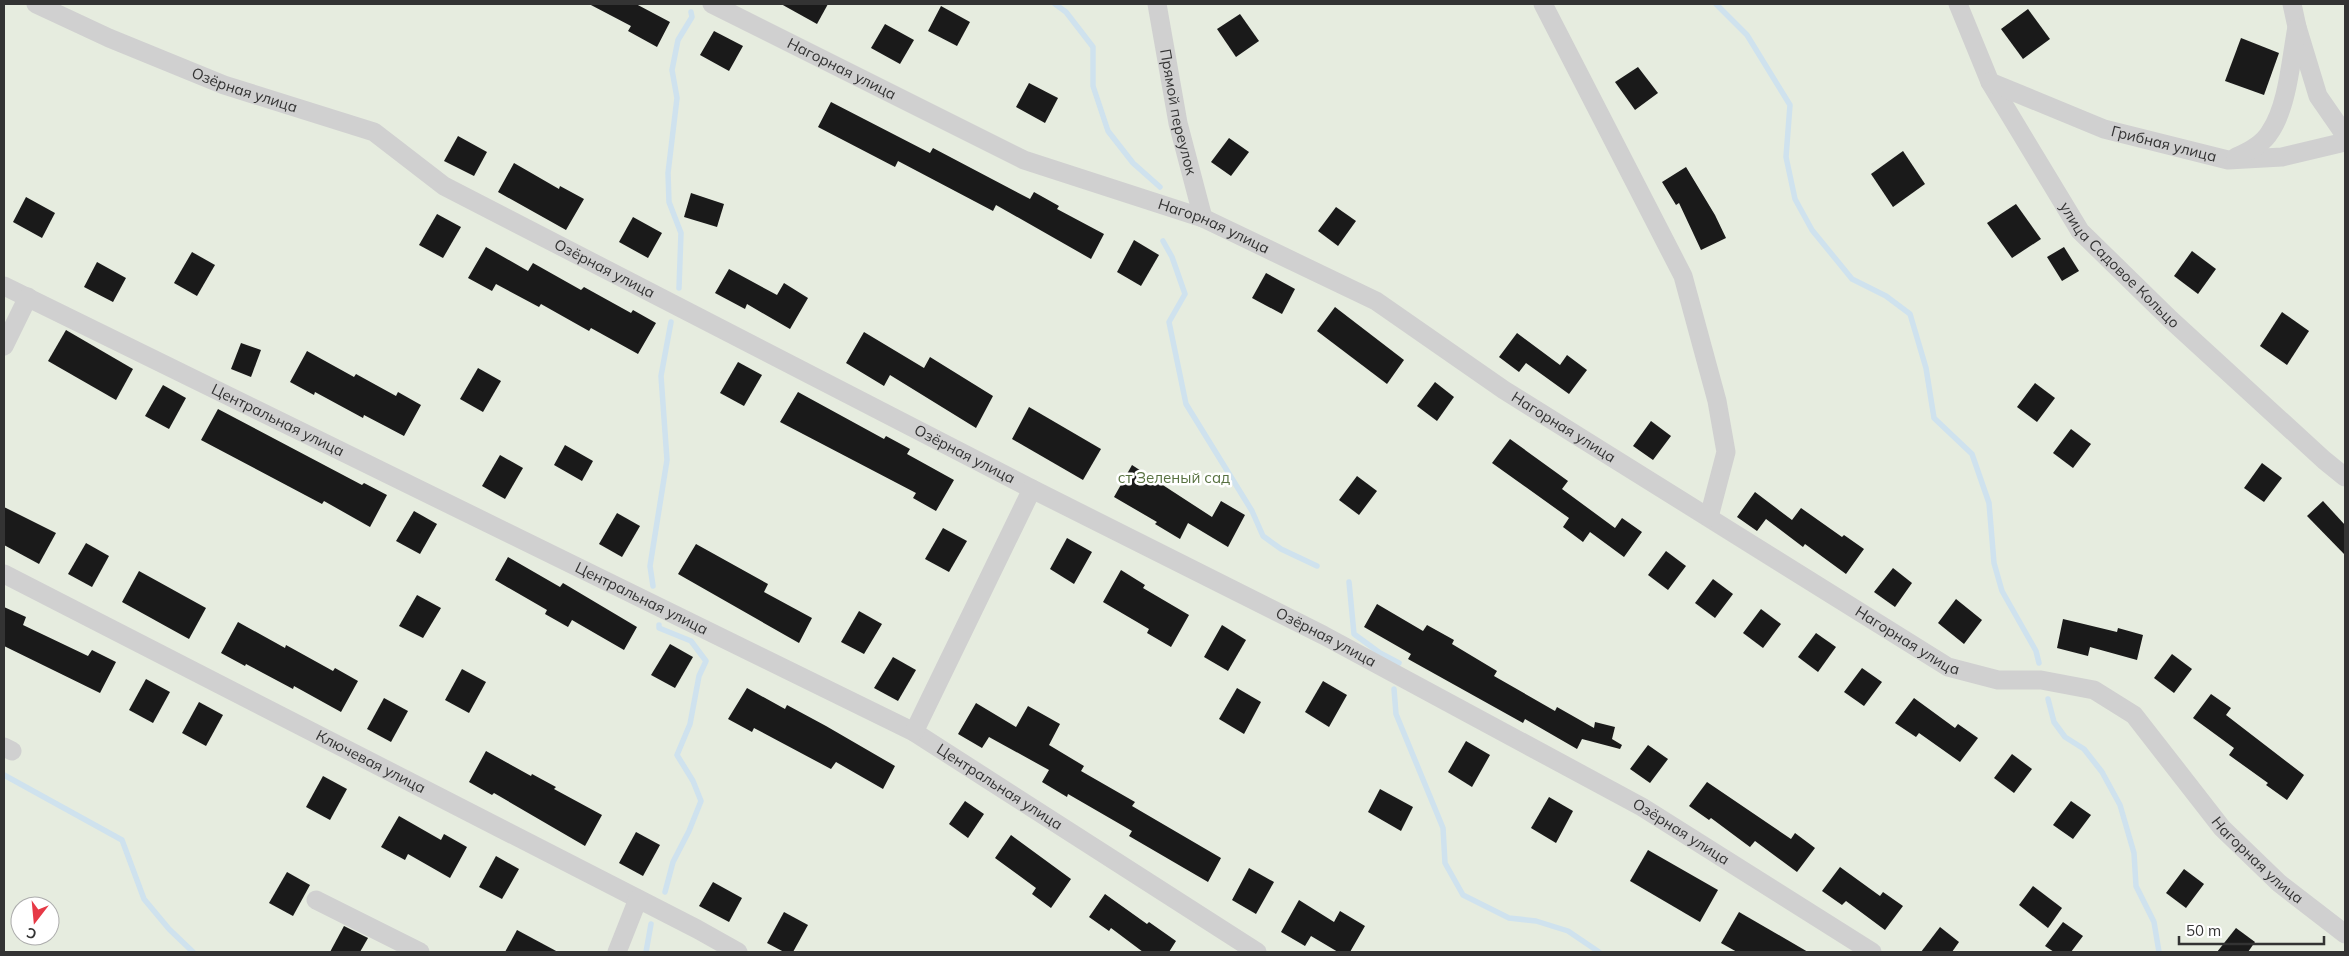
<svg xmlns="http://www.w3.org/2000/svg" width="2349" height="956" font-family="Mulish,sans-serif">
<rect width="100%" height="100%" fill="#fff"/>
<path fill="#e6ecdf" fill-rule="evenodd" d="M 4,4 L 2345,4 L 2345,952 L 4,952 ZM 20,906 L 50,906 L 50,936 L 20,936 Z"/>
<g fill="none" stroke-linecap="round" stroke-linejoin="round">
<g stroke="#cfe2ee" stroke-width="5.5">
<path d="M 1055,4 L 1066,12 L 1093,47 L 1093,86 L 1108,131 L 1133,163 L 1160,187"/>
<path d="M 1716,4 L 1747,35 L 1790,105 L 1786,157 L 1795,199 L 1812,230 L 1852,279 L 1886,296 L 1910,314 L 1926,368 L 1934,418 L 1972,454 L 1989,503 L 1994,563 L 2002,591 L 2036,651 L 2039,663"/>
<path d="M 1163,241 L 1172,257 L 1185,294 L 1169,322 L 1186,404 L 1252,511 L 1263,536 L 1281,549 L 1317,566"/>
<path d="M 679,288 L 681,233 L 669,202 L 668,173 L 677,98 L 672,70 L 678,40 L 692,17 L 691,12"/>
<path d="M 1349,582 L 1354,634 L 1380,653 L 1399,663"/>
<path d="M 653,586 L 650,566 L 667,460 L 661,376 L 671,322"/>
<path d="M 659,625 L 659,628 L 691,641 L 706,661 L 699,676 L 690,724 L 677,755 L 693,781 L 701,801 L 689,831 L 673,862 L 665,892"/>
<path d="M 1394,689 L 1396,714 L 1443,828 L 1445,863 L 1463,895 L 1509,918 L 1536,921 L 1568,931 L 1599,952"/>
<path d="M 2048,699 L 2054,722 L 2065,737 L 2084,749 L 2102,772 L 2120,805 L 2134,853 L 2136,886 L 2154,922 L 2159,952"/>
<path d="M 4,775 L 122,840 L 144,899 L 169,929 L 193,952"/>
<path d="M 646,952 L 651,924"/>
</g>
</g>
<g fill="#1a1a1a">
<path d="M 589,4 L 636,4 L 670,22 L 657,47 L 628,31 L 631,26 Z"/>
<path d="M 781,4 L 828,4 L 817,24 Z"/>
<path d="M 941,6 L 970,22 L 957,46 L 928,31 Z"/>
<path d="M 2028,9 L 2050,39 L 2023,59 L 2001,29 Z"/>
<path d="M 1240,14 L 1259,41 L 1236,57 L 1217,29 Z"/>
<path d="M 885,24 L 914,40 L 900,64 L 871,48 Z"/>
<path d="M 714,31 L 743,46 L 729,71 L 700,55 Z"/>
<path d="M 2241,38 L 2279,53 L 2264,95 L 2225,81 Z"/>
<path d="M 1638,67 L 1658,93 L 1635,110 L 1615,82 Z"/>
<path d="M 1029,83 L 1058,98 L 1045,123 L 1016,107 Z"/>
<path d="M 831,102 L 930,153 L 933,148 L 1030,199 L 1034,192 L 1059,206 L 1057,209 L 1104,234 L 1091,259 L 996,205 L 993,211 L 898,161 L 895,167 L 818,127 Z"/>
<path d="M 458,136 L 487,152 L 474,176 L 444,161 Z"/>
<path d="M 1229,138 L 1249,152 L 1231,176 L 1211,162 Z"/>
<path d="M 1903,151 L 1925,184 L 1893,207 L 1871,174 Z"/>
<path d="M 514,163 L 559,189 L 560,186 L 584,199 L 566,230 L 498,192 Z"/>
<path d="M 1686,167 L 1715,215 L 1726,238 L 1701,250 L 1679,203 L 1676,205 L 1662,182 Z"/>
<path d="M 691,193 L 724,204 L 717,227 L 684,217 Z"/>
<path d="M 26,197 L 55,213 L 42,238 L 13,222 Z"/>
<path d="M 2016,204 L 2041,239 L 2012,258 L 1987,223 Z"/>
<path d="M 1336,207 L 1356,221 L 1338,246 L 1318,231 Z"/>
<path d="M 437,214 L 461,227 L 443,258 L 419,245 Z"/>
<path d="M 633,217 L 662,233 L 648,258 L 619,242 Z"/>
<path d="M 1134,240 L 1159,255 L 1141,286 L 1117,272 Z"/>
<path d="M 486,247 L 528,271 L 533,263 L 581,290 L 584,287 L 631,313 L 633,310 L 656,323 L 638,354 L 591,328 L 589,331 L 541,304 L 539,307 L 496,284 L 492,291 L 468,278 Z"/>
<path d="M 2064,247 L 2079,271 L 2062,281 L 2047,257 Z"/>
<path d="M 2192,251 L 2216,269 L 2198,294 L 2174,276 Z"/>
<path d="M 192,252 L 215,265 L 197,296 L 174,283 Z"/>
<path d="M 97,262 L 126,278 L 113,302 L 84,287 Z"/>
<path d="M 729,269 L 777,295 L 784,283 L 808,298 L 790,329 L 747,304 L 745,309 L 715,293 Z"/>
<path d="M 1266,273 L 1295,289 L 1282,314 L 1252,298 Z"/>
<path d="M 1335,307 L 1404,360 L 1387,384 L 1317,331 Z"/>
<path d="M 2282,312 L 2309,331 L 2287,365 L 2260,346 Z"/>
<path d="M 66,330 L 133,369 L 116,400 L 48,361 Z"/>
<path d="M 864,332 L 924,368 L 930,357 L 993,396 L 976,428 L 890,375 L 884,386 L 846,363 Z"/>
<path d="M 1517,333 L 1560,365 L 1567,355 L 1587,370 L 1569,394 L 1526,363 L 1519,372 L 1499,357 Z"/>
<path d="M 241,343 L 261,350 L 251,377 L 231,369 Z"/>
<path d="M 307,351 L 354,377 L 356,374 L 396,396 L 398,392 L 421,405 L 404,436 L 364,415 L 363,418 L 315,392 L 314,395 L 290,382 Z"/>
<path d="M 738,362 L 762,375 L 744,406 L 720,393 Z"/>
<path d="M 478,368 L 501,381 L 483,412 L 460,399 Z"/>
<path d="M 1435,382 L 1454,397 L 1437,421 L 1417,406 Z"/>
<path d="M 2035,383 L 2055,398 L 2037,422 L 2017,407 Z"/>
<path d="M 163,385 L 186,398 L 169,429 L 145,416 Z"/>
<path d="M 798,392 L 884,439 L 886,436 L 910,449 L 907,454 L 954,480 L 936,511 L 913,498 L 916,493 L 780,422 Z"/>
<path d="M 1029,407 L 1101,449 L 1083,480 L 1012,439 Z"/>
<path d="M 218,409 L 362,485 L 364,483 L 387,495 L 370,527 L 324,501 L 322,504 L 201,440 Z"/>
<path d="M 1651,421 L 1671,436 L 1653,460 L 1633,446 Z"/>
<path d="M 2071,429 L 2091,444 L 2073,468 L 2053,453 Z"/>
<path d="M 1510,439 L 1568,481 L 1562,489 L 1615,528 L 1622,518 L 1642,532 L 1624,557 L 1590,532 L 1583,542 L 1563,527 L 1569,518 L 1492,463 Z"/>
<path d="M 565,445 L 593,461 L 582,481 L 554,465 Z"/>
<path d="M 500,455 L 523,468 L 505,499 L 482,486 Z"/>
<path d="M 2262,463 L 2282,478 L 2264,502 L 2244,488 Z"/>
<path d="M 1132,465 L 1212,517 L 1221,501 L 1245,515 L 1228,547 L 1188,523 L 1180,539 L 1155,524 L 1157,522 L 1114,497 Z"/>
<path d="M 1357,476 L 1377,491 L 1359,515 L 1339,500 Z"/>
<path d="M 1755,492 L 1792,520 L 1801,508 L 1842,537 L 1844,535 L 1864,549 L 1846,574 L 1805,544 L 1803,547 L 1766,519 L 1757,531 L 1737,517 Z"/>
<path d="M 2323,501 L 2345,525 L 2345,555 L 2307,516 Z"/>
<path d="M 4,507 L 56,533 L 39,564 L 4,545 Z"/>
<path d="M 414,511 L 437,524 L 420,554 L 396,541 Z"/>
<path d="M 617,513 L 640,526 L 622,557 L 599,544 Z"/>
<path d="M 943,528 L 967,541 L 949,572 L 925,559 Z"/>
<path d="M 1067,538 L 1092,552 L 1074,584 L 1050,569 Z"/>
<path d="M 86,543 L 109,556 L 92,587 L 68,574 Z"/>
<path d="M 696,544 L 768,584 L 764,592 L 812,618 L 799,643 L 678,574 Z"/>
<path d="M 1666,551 L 1686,566 L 1668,590 L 1648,575 Z"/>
<path d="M 508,557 L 560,587 L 563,583 L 637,627 L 624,650 L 572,620 L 568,627 L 545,614 L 547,610 L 495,580 Z"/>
<path d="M 1893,568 L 1912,583 L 1895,607 L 1874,592 Z"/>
<path d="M 1121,570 L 1145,585 L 1143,588 L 1189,615 L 1171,647 L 1147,633 L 1149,629 L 1103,602 Z"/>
<path d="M 139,571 L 206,608 L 189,639 L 122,602 Z"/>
<path d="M 1713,579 L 1733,594 L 1715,618 L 1695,603 Z"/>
<path d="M 417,595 L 441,608 L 423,638 L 399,626 Z"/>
<path d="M 1956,599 L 1982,620 L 1964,644 L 1938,623 Z"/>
<path d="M 1377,604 L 1423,631 L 1427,625 L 1454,640 L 1452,644 L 1497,671 L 1494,676 L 1555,711 L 1557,707 L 1594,728 L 1595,722 L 1615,727 L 1612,739 L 1622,745 L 1620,749 L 1582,739 L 1577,749 L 1525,719 L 1523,723 L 1408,659 L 1411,654 L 1364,627 Z"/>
<path d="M 4,607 L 26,617 L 23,625 L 88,656 L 92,650 L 116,662 L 100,693 L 4,646 Z"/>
<path d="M 1761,609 L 1781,624 L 1763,648 L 1743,633 Z"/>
<path d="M 859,611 L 882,624 L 864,654 L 841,642 Z"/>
<path d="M 2063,619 L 2117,632 L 2118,628 L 2143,635 L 2137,660 L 2090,647 L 2088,656 L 2057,648 Z"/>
<path d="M 238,622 L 285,648 L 286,645 L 333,671 L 335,668 L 358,681 L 341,712 L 294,686 L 293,689 L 246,664 L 245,666 L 221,653 Z"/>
<path d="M 1222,625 L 1246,640 L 1228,671 L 1204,657 Z"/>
<path d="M 1816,633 L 1836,647 L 1818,672 L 1798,657 Z"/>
<path d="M 670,644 L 693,657 L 675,688 L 651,675 Z"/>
<path d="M 2172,654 L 2192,669 L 2174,693 L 2154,678 Z"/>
<path d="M 893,657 L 916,670 L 898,701 L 874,688 Z"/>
<path d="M 1862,668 L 1882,682 L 1864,706 L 1844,692 Z"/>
<path d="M 462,669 L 486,682 L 469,713 L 445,700 Z"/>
<path d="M 146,679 L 170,692 L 153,723 L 129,710 Z"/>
<path d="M 1323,681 L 1347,695 L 1329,727 L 1305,712 Z"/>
<path d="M 747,688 L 785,709 L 787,705 L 826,726 L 895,766 L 883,789 L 836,762 L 831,769 L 754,728 L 752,732 L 728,719 Z"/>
<path d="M 1237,688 L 1261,702 L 1244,734 L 1219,719 Z"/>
<path d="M 2211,694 L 2231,708 L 2226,715 L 2304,775 L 2287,800 L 2266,785 L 2268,783 L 2229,755 L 2234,748 L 2193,718 Z"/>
<path d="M 384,698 L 408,711 L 391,742 L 367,729 Z"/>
<path d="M 1914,698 L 1955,728 L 1958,724 L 1978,738 L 1960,762 L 1919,733 L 1916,737 L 1895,723 Z"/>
<path d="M 199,702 L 223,715 L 206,746 L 182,733 Z"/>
<path d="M 976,703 L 1016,727 L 1028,706 L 1060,724 L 1049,745 L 1084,766 L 1081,771 L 1135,802 L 1132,806 L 1221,858 L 1208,882 L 1129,836 L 1132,831 L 1068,794 L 1067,797 L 1042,782 L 1049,770 L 989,737 L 982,748 L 958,734 Z"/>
<path d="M 1466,741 L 1490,755 L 1472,787 L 1448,772 Z"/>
<path d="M 1648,745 L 1668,759 L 1650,783 L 1630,769 Z"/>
<path d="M 486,751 L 531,776 L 532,774 L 556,787 L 554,789 L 602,815 L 585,846 L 494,793 L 492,795 L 469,782 Z"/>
<path d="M 2012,754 L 2032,769 L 2014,793 L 1994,778 Z"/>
<path d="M 323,776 L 347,789 L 330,820 L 306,807 Z"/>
<path d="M 1707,782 L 1791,839 L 1795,833 L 1815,848 L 1797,872 L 1755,841 L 1750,847 L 1711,818 L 1709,820 L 1689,806 Z"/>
<path d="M 1380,789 L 1413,807 L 1401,831 L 1368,812 Z"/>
<path d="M 1549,797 L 1573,811 L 1556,843 L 1531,828 Z"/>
<path d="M 965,801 L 984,814 L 968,838 L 949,824 Z"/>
<path d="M 2071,801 L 2091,815 L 2073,839 L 2053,825 Z"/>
<path d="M 399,816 L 441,840 L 444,834 L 467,847 L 450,878 L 408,854 L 405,860 L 381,847 Z"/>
<path d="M 636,832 L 660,845 L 643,876 L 619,863 Z"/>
<path d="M 1011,835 L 1071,879 L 1051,908 L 1032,894 L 1036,888 L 995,858 Z"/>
<path d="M 1648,850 L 1718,890 L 1700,922 L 1630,881 Z"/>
<path d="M 496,856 L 519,869 L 502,899 L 479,887 Z"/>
<path d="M 1840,867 L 1880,896 L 1883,892 L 1903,906 L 1885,930 L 1846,901 L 1842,905 L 1822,891 Z"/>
<path d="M 1249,868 L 1274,882 L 1256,914 L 1232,900 Z"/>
<path d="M 2184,869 L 2204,884 L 2186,908 L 2166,893 Z"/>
<path d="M 287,872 L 310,885 L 293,916 L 269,903 Z"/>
<path d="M 713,882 L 742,898 L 729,922 L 699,906 Z"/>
<path d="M 2033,886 L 2062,908 L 2048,928 L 2019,905 Z"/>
<path d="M 1105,894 L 1147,924 L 1149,922 L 1176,941 L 1169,952 L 1143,952 L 1111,928 L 1109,931 L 1089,917 Z"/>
<path d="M 1299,900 L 1334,922 L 1340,911 L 1365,926 L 1350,952 L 1338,952 L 1311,936 L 1305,946 L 1281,932 Z"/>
<path d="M 784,912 L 808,925 L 793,952 L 784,952 L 767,943 Z"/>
<path d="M 1739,912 L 1808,952 L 1737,952 L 1721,943 Z"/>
<path d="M 2063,922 L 2083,936 L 2071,952 L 2054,952 L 2045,946 Z"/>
<path d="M 344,926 L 368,938 L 360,952 L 330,952 Z"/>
<path d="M 1940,927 L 1959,942 L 1952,952 L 1921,952 Z"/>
<path d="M 2236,928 L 2255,942 L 2248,952 L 2217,952 Z"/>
<path d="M 517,930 L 558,952 L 505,952 Z"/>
</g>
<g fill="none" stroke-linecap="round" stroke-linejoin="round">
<g stroke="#d0d0d0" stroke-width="19">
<path id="s1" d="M 36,4 L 109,38 L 224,85 L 374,132 L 444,186 L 1032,489 L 1323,635 L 1642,807 L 1872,952"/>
<path id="s2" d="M 712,4 L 1024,160 L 1203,218 L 1376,301 L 1504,390 L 1948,667 L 1998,680 L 2041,680 L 2094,690 L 2134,715 L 2222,828 L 2279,883 L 2345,934"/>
<path id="s3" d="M 1157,4 L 1178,123 L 1203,218"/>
<path d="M 1543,4 L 1683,276 L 1717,401 L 1726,452 L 1709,517"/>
<path id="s4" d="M 1958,4 L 1990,82 L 2080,231 L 2170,319 L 2324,460 L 2345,477"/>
<path d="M 2292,4 L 2297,27 L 2318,96 L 2345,135"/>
<path id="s5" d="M 1990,82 L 2104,129 L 2228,160 L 2282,157 L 2345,142"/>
<path d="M 2236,157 C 2248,152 2263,144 2270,132 C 2288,106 2291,58 2297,27"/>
<path id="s6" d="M 4,286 L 914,732 L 1257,952"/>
<path d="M 4,346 L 28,297"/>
<path id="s7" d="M 4,574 L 697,929 L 738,952"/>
<path d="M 914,732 L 1032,489"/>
<path d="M 4,747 L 12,751"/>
<path d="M 316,900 L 420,952"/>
<path d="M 617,952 L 638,899"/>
</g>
</g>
<g text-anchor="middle" stroke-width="5" stroke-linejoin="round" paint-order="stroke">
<g font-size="15" fill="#333" stroke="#fff">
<text dy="5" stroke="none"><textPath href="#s2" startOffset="145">Нагорная улица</textPath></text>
<text dy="5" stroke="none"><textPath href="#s1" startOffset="226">Озёрная улица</textPath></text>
<text dy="5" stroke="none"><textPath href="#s3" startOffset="110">Прямой переулок</textPath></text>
<text dy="5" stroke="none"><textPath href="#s5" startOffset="185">Грибная улица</textPath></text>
<text dy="5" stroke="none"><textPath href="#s2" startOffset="550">Нагорная улица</textPath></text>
<text dy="5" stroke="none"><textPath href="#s4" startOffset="310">улица Садовое Кольцо</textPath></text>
<text dy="5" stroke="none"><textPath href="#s1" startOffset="631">Озёрная улица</textPath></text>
<text dy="5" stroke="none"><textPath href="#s6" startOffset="305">Центральная улица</textPath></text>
<text dy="5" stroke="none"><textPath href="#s2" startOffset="955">Нагорная улица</textPath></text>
<text dy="5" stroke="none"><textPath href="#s1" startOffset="1036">Озёрная улица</textPath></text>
<text dy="5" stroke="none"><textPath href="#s6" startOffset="710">Центральная улица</textPath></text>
<text dy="5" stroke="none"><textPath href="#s1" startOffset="1441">Озёрная улица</textPath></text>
<text dy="5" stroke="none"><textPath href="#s2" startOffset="1360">Нагорная улица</textPath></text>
<text dy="5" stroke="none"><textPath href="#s7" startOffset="412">Ключевая улица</textPath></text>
<text dy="5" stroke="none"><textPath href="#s6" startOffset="1115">Центральная улица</textPath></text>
<text dy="5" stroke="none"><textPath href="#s1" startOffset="1846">Озёрная улица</textPath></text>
<text dy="5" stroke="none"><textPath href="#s2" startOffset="1795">Нагорная улица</textPath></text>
</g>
<g font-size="15" fill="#56703f" stroke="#fff">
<text x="1174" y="483">ст Зеленый сад</text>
</g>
</g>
<rect width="2349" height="956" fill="none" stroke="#333333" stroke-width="10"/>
<g transform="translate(35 921) rotate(196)"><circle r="24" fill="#ffffff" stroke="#adadad"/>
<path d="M0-4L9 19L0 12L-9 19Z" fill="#e63946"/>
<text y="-8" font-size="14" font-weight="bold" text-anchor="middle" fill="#333333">С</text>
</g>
<path d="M2179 936v8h145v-8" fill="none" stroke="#333333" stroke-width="2.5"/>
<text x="2186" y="936" font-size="15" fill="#333333" stroke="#ffffff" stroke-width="4" paint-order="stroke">50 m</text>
</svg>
